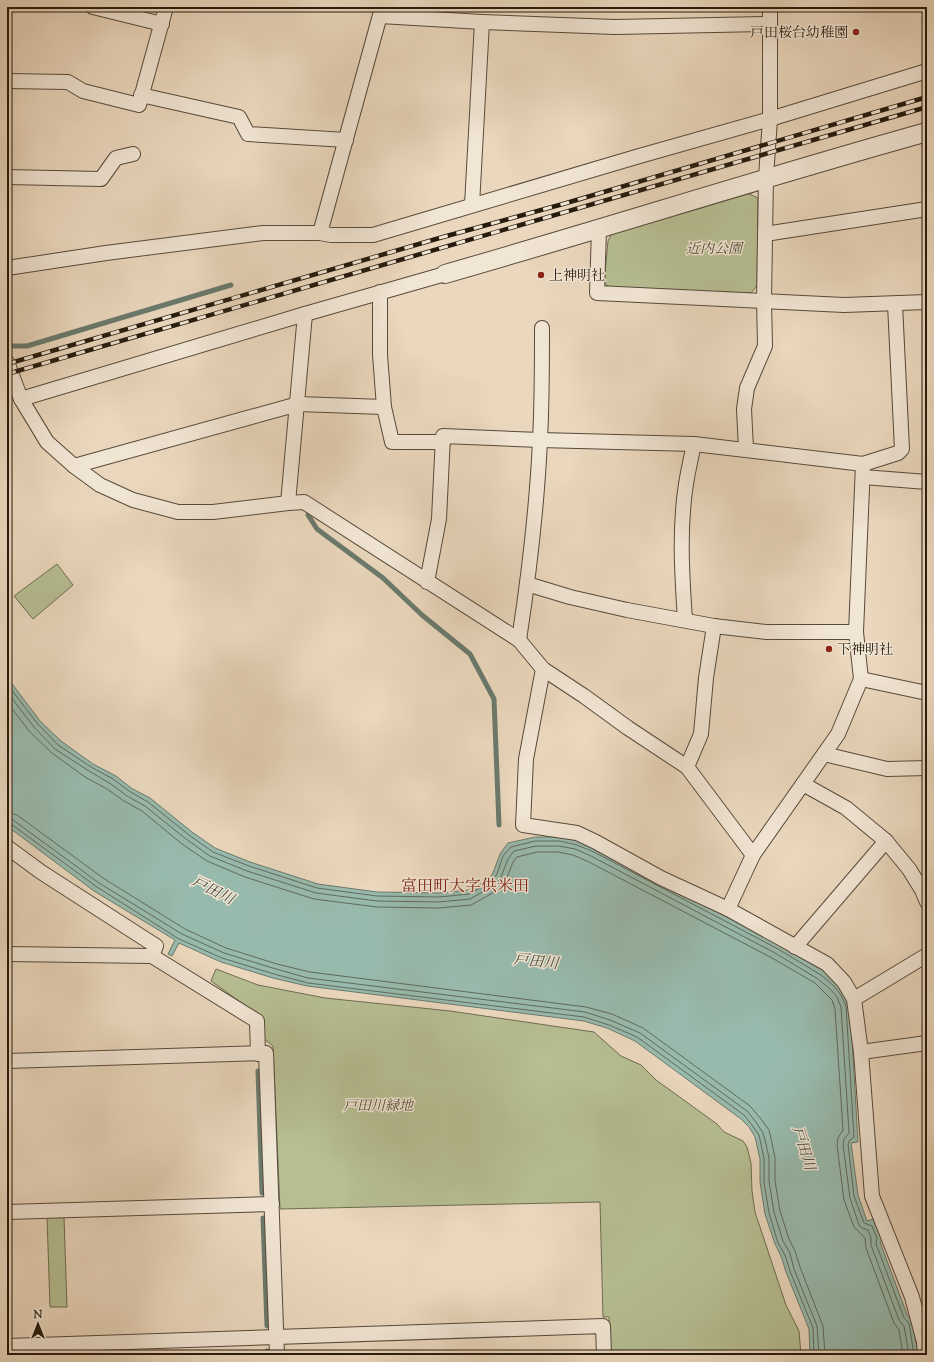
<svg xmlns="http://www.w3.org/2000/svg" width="934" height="1362" font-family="'Sorts Mill Goudy','Noto Serif JP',serif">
<rect width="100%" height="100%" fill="#ead7bd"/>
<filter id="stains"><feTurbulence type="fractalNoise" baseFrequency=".005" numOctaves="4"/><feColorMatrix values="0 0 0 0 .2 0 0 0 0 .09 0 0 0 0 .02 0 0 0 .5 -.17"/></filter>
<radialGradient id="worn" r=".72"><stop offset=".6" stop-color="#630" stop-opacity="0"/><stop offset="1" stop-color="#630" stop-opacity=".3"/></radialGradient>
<g fill="#b6be92" stroke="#6e6c50">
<path d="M 747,193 L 758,198 L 757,286 L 751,293 L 611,288 L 604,283 L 608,241 L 612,233 Z"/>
<path d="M 57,564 L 73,585 L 33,619 L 14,596 Z"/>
<path d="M 216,969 L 258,985 L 325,998 L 450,1011 L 594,1032 L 621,1056 L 641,1065 L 656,1080 L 717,1124 L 724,1132 L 743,1141 L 747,1147 L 751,1163 L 752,1191 L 755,1212 L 786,1305 L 799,1331 L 801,1355 L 611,1355 L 609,1317 L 603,1317 L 600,1202 L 280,1209 L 273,1046 L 263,1038 L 264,1019 L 211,981 Z"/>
<path d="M 47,1217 L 64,1217 L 67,1307 L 50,1307 Z"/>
</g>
<path fill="#98baad" stroke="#6a7a6d" d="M 7,677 L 40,721 L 61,741 L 93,764 L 116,776 L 131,788 L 150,798 L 192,832 L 215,848 L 250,862 L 318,884 L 377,892 L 439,893 L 469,890 L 488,880 L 493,873 L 500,854 L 508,843 L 535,837 L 560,837 L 578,841 L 595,848 L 780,945 L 824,971 L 837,983 L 850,1005 L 858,1142 L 851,1143 L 858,1195 L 867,1221 L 873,1219 L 882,1240 L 880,1242 L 908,1317 L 912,1317 L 918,1355 L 810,1355 L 809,1329 L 786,1272 L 781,1256 L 775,1244 L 765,1214 L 760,1182 L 760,1159 L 755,1137 L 749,1127 L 741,1119 L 635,1041 L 607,1028 L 584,1021 L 307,986 L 273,978 L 221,962 L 179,943 L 172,956 L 168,954 L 175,940 L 94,891 L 7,826 Z"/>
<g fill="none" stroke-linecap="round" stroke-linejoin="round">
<g stroke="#5f6a5e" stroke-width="1">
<path d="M 7,684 L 37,723 L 58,745 L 91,767 L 113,779 L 129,791 L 148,802 L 189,835 L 213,852 L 249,866 L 317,888 L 377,896 L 439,897 L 469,894 L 491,882 L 497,874 L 503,856 L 511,847 L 535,841 L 560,841 L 577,845 L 594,852 L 778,949 L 821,975 L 834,986 L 841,995 L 846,1006 L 854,1137 L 849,1141 L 848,1144 L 854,1196 L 864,1223 L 872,1226 L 877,1238 L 876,1244 L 904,1318 L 909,1323 L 914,1355"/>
<path d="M 7,692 L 34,727 L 55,749 L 89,771 L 111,784 L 127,796 L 145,806 L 186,839 L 210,856 L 247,871 L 316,893 L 377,901 L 439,902 L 470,899 L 495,885 L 501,877 L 508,859 L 514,851 L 536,846 L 559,846 L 575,849 L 591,856 L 775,953 L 818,979 L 830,989 L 837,997 L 841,1007 L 849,1133 L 844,1139 L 843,1145 L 850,1198 L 859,1225 L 862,1228 L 868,1230 L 871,1238 L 871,1245 L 899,1320 L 904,1326 L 909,1355"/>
<path d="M 7,702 L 29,731 L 52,753 L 85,777 L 107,789 L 124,801 L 142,811 L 182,844 L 207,861 L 245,877 L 314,899 L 377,907 L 439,908 L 471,905 L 498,890 L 506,880 L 513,862 L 517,857 L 537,852 L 558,852 L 573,855 L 589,862 L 772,958 L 815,983 L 832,1000 L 835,1009 L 843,1130 L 838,1138 L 837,1145 L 844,1200 L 854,1227 L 865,1238 L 866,1248 L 894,1323 L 899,1330 L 903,1355"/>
<path d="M 7,812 L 17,815 L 103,878 L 185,929 L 226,948 L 277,964 L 310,972 L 586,1007 L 612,1014 L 643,1028 L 750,1106 L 761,1119 L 769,1130 L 772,1143 L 775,1158 L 775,1181 L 780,1211 L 789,1239 L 795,1251 L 800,1267 L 823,1326 L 825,1355"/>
<path d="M 7,818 L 13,820 L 99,883 L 182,934 L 224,953 L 276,969 L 308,978 L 585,1012 L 610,1020 L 640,1033 L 747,1111 L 756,1122 L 763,1133 L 766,1144 L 769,1158 L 769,1181 L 774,1212 L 783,1241 L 790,1253 L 794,1269 L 817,1326 L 819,1355"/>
<path d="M 7,823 L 11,824 L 97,887 L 179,939 L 222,958 L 274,974 L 308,983 L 584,1017 L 609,1025 L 637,1037 L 744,1115 L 752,1125 L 759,1135 L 764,1158 L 764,1182 L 769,1213 L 778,1243 L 785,1255 L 790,1271 L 813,1328 L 814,1355"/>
</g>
<g stroke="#6a7a6d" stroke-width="5">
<path d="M 13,346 L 27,346 L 231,285"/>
<path d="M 308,515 L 317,529 L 383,578 L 422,615 L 470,654 L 494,699 L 499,825"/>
<path d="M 258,1071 L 262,1193"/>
<path d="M 263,1218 L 267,1326"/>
<path d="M 267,1351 L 267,1355"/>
</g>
<defs>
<g id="minor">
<path d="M 93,7 L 162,24"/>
<path d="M 380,16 L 482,22 L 615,27 L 770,24"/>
<path d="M 7,81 L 68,82 L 83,91 L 139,105 L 166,7"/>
<path d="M 141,95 L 239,117 L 248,134 L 346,140"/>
<path d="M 7,177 L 101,179 L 116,158 L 133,154"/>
<path d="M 472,205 L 482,22"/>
<path d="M 599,229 L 597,293 L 844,305 L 927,302"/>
<path d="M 320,233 L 382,8"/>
<path d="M 765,234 L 927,209"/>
<path d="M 7,268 L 106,253 L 263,233 L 320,233 L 331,235 L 373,235 L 636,157 L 770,119 L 927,71"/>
<path d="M 7,362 L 21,399 L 47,442 L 74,466 L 100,485 L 133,500 L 178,512 L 213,512 L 288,503 L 304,502 L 519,640 L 543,669 L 584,696 L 628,728 L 687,767 L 753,855 L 838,734 L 861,679 L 856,632 L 863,464 L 694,444 L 540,440 L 443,436 L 439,519 L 427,582"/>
<path d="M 21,399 L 305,314 L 445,274"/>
<path d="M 384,407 L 392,442 L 443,442"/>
<path d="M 746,449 L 744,409 L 747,388 L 765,346 L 764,301 L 766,177 L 770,119 L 770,7"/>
<path d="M 863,464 L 898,453 L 902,449 L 895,304"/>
<path d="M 74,466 L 298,404 L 384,407 L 380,355 L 380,292"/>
<path d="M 863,477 L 927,482"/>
<path d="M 288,503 L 305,314"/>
<path d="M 527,584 L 570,597 L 627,610 L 714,626 L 766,632 L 856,632"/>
<path d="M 685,620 C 682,575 679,529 686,484 C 688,471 691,458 694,444"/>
<path d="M 519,640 C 529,574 537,507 540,440 C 542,403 542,365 542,328"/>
<path d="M 543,669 L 526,759 L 523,825 L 577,833 L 596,842 L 661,878 L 728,909 L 827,964 L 844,982 L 854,999 L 861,1052 L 872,1196 L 912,1297 L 924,1342 L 925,1355"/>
<path d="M 861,679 L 927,693"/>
<path d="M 824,754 L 887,769 L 927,768"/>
<path d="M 687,767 L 701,734 L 706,678 L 714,626"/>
<path d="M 803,784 L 846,808 L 886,841 L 909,869 L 922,890 L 927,902"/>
<path d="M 7,847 L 41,872 L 156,946 L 152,956"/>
<path d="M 728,909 L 753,855"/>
<path d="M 795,947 L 886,841"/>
<path d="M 7,954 L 152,956 L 257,1021 L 258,1054"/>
<path d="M 854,999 L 927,955"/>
<path d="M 861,1052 L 927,1043"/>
<path d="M 7,1061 L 266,1053 L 277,1355"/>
<path d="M 7,1212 L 272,1204"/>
<path d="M 7,1346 L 603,1326 L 604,1355"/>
</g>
<path id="tertiary" d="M 445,274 C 606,228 765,177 927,132"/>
</defs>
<use href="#minor" stroke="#574a3a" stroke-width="16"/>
<use href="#tertiary" stroke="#574a3a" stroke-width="20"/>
<use href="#minor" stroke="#f1e5d4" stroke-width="14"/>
<use href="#tertiary" stroke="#f1e5d4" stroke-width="18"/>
<defs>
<g id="rail">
<path d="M 7,364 L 443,237 L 563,204 L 927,97"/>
<path d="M 7,374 L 927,107"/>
</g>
</defs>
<use href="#rail" stroke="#261b0e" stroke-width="4.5"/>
<use href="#rail" stroke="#f1e5d4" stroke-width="3" stroke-dasharray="9" stroke-linecap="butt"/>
</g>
<g fill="#8f2418" stroke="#f1e5d4" stroke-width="1.5">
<circle cx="856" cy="32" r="4"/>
<circle cx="541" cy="275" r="4"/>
<circle cx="829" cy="649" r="4"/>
</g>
<g text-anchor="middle" stroke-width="3" stroke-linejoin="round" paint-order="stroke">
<g font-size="14" fill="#261b0e" stroke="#f1e5d4" text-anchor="start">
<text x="848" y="37" text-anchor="end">戸田桜台幼稚園</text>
<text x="549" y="280">上神明社</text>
<text x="837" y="654">下神明社</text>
</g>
<g font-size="14" font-style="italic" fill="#514c36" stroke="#f1e5d4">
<text x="714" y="253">近内公園</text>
<text x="378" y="1110">戸田川緑地</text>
</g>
<g font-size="15" font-style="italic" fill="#484b3e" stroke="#f1e5d4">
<text transform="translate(213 890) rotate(27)" y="5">戸田川</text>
<text transform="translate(536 961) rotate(6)" y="5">戸田川</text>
<text transform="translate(804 1148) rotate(73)" y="5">戸田川</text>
</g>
<g font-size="16" fill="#7a1f14" stroke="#f1e5d4">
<text x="465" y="891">富田町大字供米田</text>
</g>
</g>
<rect width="934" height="1362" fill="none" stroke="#ead7bd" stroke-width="24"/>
<rect x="8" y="8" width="918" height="1346" fill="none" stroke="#261b0e" stroke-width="2"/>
<rect x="12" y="12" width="910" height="1338" fill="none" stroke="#261b0e"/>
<g transform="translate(38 1324)" stroke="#f1e5d4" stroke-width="3" paint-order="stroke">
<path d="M0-3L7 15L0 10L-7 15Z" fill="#261b0e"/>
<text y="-6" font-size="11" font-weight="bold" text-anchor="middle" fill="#261b0e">N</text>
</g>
<rect width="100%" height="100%" filter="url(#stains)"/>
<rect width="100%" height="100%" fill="url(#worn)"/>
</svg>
